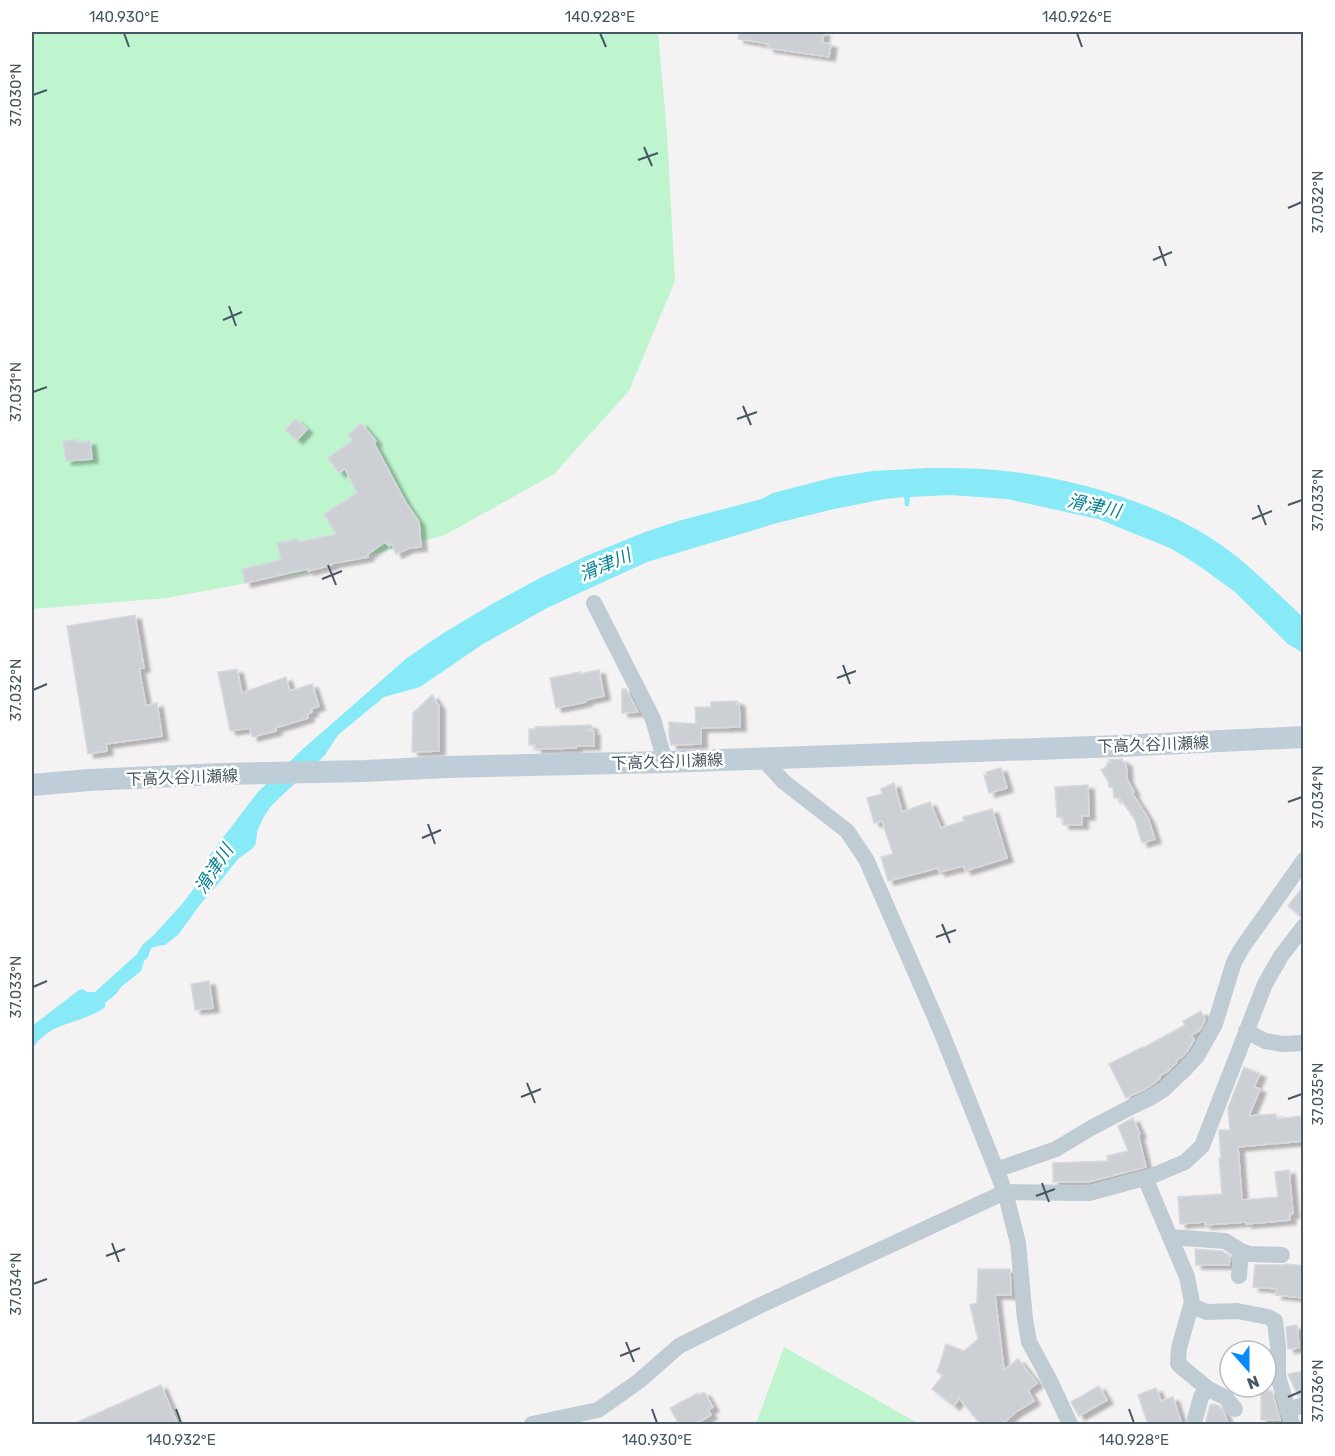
<svg xmlns="http://www.w3.org/2000/svg" width="1335" height="1456" font-family="Rubik,'Noto Sans JP',sans-serif">
<defs>
<filter id="shadow"><feDropShadow dx="6" dy="4" stdDeviation="1.5" flood-color="#0004"/></filter>
</defs>
<rect width="100%" height="100%" fill="#f5f2f3"/>
<g fill="#bef5ce">
<path d="M 32,32 L 658,32 L 667,133 L 675,281 L 629,391 L 554,474 L 445,535 L 306,572 L 167,598 L 32,609 Z"/>
<path d="M 784,1347 L 914,1421 L 917,1424 L 756,1424 Z"/>
</g>
<path fill="#87eaf6" d="M 927,468 C 950,468 973,468 996,470 C 1071,477 1163,503 1224,547 C 1253,568 1278,594 1303,617 L 1303,653 L 1288,644 L 1235,592 L 1195,563 L 1170,548 L 1098,519 L 1007,499 L 950,495 L 910,497 L 909,506 L 905,506 L 904,497 L 885,499 L 834,509 L 777,523 L 647,562 L 547,608 L 483,644 L 420,687 L 384,697 L 338,735 L 325,755 L 272,805 L 263,818 L 257,832 L 256,843 L 253,848 L 238,859 L 219,883 L 202,902 L 178,935 L 165,945 L 157,946 L 151,948 L 148,957 L 144,961 L 141,971 L 121,987 L 116,994 L 105,1003 L 105,1007 C 82,1025 49,1020 32,1050 L 32,1026 L 79,990 L 83,989 L 87,992 L 95,992 L 137,954 L 143,944 L 152,937 L 182,904 L 201,879 L 209,856 L 258,792 L 304,748 L 407,658 L 445,632 L 492,604 L 540,578 L 586,556 L 645,532 L 678,521 L 762,499 L 773,493 L 835,477 L 873,471 Z"/>
<g fill="#ccd0d5" stroke="#d6d9de" stroke-width="1.5" filter="url(#shadow)">
<path d="M 739,32 L 824,32 L 822,42 L 831,44 L 829,57 L 768,48 L 768,44 L 738,39 Z"/>
<path d="M 295,419 L 307,429 L 297,440 L 285,430 Z"/>
<path d="M 361,423 L 376,441 L 374,443 L 406,503 L 419,522 L 421,547 L 409,548 L 396,554 L 392,544 L 389,546 L 385,542 L 367,555 L 368,557 L 330,564 L 331,565 L 308,571 L 308,569 L 245,583 L 242,569 L 281,560 L 277,543 L 299,539 L 299,542 L 336,534 L 324,514 L 357,493 L 345,469 L 339,473 L 328,458 L 353,440 L 348,435 Z"/>
<path d="M 76,439 L 76,443 L 90,441 L 92,459 L 66,461 L 63,441 Z"/>
<path d="M 135,615 L 144,668 L 139,669 L 146,706 L 157,703 L 162,736 L 106,744 L 107,751 L 88,754 L 67,626 Z"/>
<path d="M 237,669 L 242,693 L 286,677 L 290,691 L 312,684 L 319,706 L 311,709 L 312,712 L 307,714 L 308,718 L 275,728 L 276,731 L 252,737 L 250,728 L 230,731 L 218,672 Z"/>
<path d="M 599,670 L 604,696 L 586,700 L 586,702 L 556,708 L 550,678 L 580,672 L 580,674 Z"/>
<path d="M 622,689 L 626,689 L 638,712 L 622,713 Z"/>
<path d="M 432,695 L 439,706 L 439,751 L 412,752 L 413,713 Z"/>
<path d="M 737,701 L 737,704 L 739,703 L 740,727 L 701,728 L 701,744 L 671,745 L 669,736 L 669,722 L 696,724 L 695,707 L 711,707 L 711,702 Z"/>
<path d="M 591,725 L 592,728 L 585,731 L 594,731 L 594,746 L 576,746 L 576,748 L 536,749 L 535,745 L 529,745 L 529,729 L 535,729 L 535,727 Z"/>
<path d="M 1122,759 L 1123,762 L 1126,762 L 1127,779 L 1134,792 L 1132,793 L 1148,818 L 1155,839 L 1142,843 L 1135,820 L 1120,798 L 1114,798 L 1113,788 L 1109,787 L 1108,781 L 1101,770 L 1107,766 L 1107,763 L 1110,763 L 1109,760 Z"/>
<path d="M 1001,768 L 1007,788 L 989,793 L 984,775 L 987,775 L 986,772 Z"/>
<path d="M 894,783 L 902,812 L 930,802 L 941,828 L 964,821 L 963,817 L 992,809 L 1007,858 L 965,871 L 964,866 L 939,872 L 938,868 L 888,881 L 881,857 L 893,854 L 882,821 L 874,823 L 867,798 L 882,794 L 881,789 Z"/>
<path d="M 1088,785 L 1089,816 L 1082,816 L 1082,825 L 1063,825 L 1063,817 L 1057,817 L 1055,787 Z"/>
<path d="M 1304,885 L 1304,907 L 1298,914 L 1288,906 Z"/>
<path d="M 209,981 L 213,1008 L 195,1010 L 191,984 Z"/>
<path d="M 1201,1011 L 1205,1020 L 1200,1030 L 1191,1035 L 1194,1040 L 1188,1050 L 1182,1057 L 1176,1060 L 1177,1062 L 1168,1071 L 1159,1076 L 1160,1078 L 1157,1081 L 1145,1089 L 1126,1098 L 1109,1064 L 1143,1047 L 1143,1048 L 1185,1025 L 1183,1021 Z"/>
<path d="M 1244,1067 L 1260,1074 L 1254,1087 L 1260,1089 L 1249,1116 L 1276,1114 L 1277,1119 L 1300,1116 L 1303,1141 L 1238,1147 L 1242,1200 L 1278,1197 L 1275,1172 L 1289,1170 L 1293,1214 L 1289,1215 L 1290,1220 L 1246,1224 L 1246,1222 L 1205,1225 L 1205,1222 L 1180,1224 L 1178,1197 L 1222,1194 L 1219,1159 L 1221,1158 L 1219,1132 L 1219,1130 L 1230,1130 L 1228,1108 Z"/>
<path d="M 1133,1118 L 1140,1134 L 1138,1135 L 1146,1167 L 1088,1182 L 1053,1182 L 1053,1163 L 1108,1161 L 1107,1156 L 1128,1151 L 1118,1126 Z"/>
<path d="M 1195,1249 L 1222,1251 L 1230,1257 L 1229,1265 L 1196,1265 Z"/>
<path d="M 1287,1264 L 1304,1266 L 1304,1298 L 1276,1295 L 1277,1289 L 1253,1287 L 1255,1265 L 1282,1265 Z"/>
<path d="M 978,1269 L 1010,1269 L 1011,1295 L 995,1295 L 1004,1370 L 1018,1359 L 1037,1383 L 1028,1390 L 1034,1401 L 1017,1411 L 1001,1425 L 981,1425 L 959,1398 L 954,1406 L 932,1389 L 943,1375 L 937,1372 L 946,1344 L 964,1351 L 978,1339 L 970,1305 L 977,1303 Z"/>
<path d="M 1297,1325 L 1299,1348 L 1288,1349 L 1286,1327 Z"/>
<path d="M 1304,1371 L 1304,1395 L 1298,1396 L 1288,1374 Z"/>
<path d="M 161,1385 L 178,1425 L 71,1425 Z"/>
<path d="M 1099,1386 L 1107,1400 L 1079,1416 L 1071,1402 Z"/>
<path d="M 1156,1388 L 1161,1401 L 1173,1397 L 1182,1425 L 1148,1425 L 1138,1395 Z"/>
<path d="M 1261,1391 L 1272,1391 L 1280,1420 L 1261,1420 Z"/>
<path d="M 704,1392 L 713,1407 L 708,1410 L 711,1415 L 694,1425 L 679,1425 L 670,1408 L 698,1393 L 699,1395 Z"/>
<path d="M 1215,1404 L 1219,1406 L 1225,1414 L 1228,1425 L 1207,1425 L 1206,1420 L 1210,1405 Z"/>
</g>
<g fill="none" stroke-linecap="round" stroke-linejoin="round">
<g stroke="#bfccd3" stroke-width="16">
<path d="M 594,603 L 653,719 L 665,762"/>
<path d="M 762,758 L 784,782 L 847,831 L 866,859 L 941,1031 L 1005,1192 L 1018,1243 L 1025,1319 L 1029,1342 L 1049,1379 L 1070,1424"/>
<path d="M 1246,1031 L 1265,1041 L 1282,1044 L 1304,1043"/>
<path d="M 996,1170 L 1056,1149 L 1091,1128 L 1133,1106 L 1150,1098 L 1164,1089 L 1184,1070 L 1197,1056 L 1215,1024 L 1234,962 L 1242,948 L 1304,860"/>
<path d="M 1145,1178 L 1187,1277 L 1192,1302 L 1179,1348 L 1178,1364 L 1207,1388 L 1226,1398 L 1235,1409"/>
<path d="M 1170,1237 L 1225,1241 L 1241,1251 L 1250,1254 L 1282,1255"/>
<path d="M 1239,1276 L 1241,1251"/>
<path d="M 1191,1306 L 1207,1312 L 1237,1311 L 1258,1315 L 1268,1317 L 1275,1321 L 1278,1347 L 1278,1376 L 1292,1424"/>
<path d="M 1287,1410 L 1304,1405"/>
<path d="M 1195,1419 L 1201,1397 L 1207,1388"/>
<path d="M 532,1424 L 598,1410 L 639,1381 L 679,1346 L 761,1305 L 1005,1192 L 1089,1193 L 1152,1176 L 1185,1162 L 1202,1146 L 1265,984 L 1281,956 L 1304,926"/>
</g>
<path stroke="#bfcdd8" stroke-width="22" d="M 32,785 L 89,780 L 221,774 L 365,771 L 447,767 L 665,762 L 1120,746 L 1304,737"/>
</g>
<path fill="none" stroke="#485863" stroke-width="2" d="M 124,33 L 129,47M 600,33 L 606,47M 1077,33 L 1082,47M 33,95 L 47,90M 644,147 L 652,166M 638,160 L 658,153M 1288,208 L 1302,202M 1159,246 L 1166,266M 1153,260 L 1172,252M 229,306 L 236,326M 223,320 L 242,312M 33,392 L 47,387M 743,406 L 751,425M 737,419 L 757,412M 1258,505 L 1266,525M 1288,505 L 1302,500M 1252,519 L 1272,511M 328,565 L 336,585M 322,579 L 342,571M 843,665 L 850,684M 837,678 L 856,671M 33,690 L 47,684M 1288,802 L 1302,797M 428,824 L 435,844M 422,838 L 441,830M 942,924 L 950,943M 936,937 L 956,930M 33,987 L 47,981M 527,1083 L 535,1103M 521,1097 L 541,1089M 1288,1099 L 1302,1094M 1042,1183 L 1049,1202M 1036,1196 L 1055,1189M 112,1243 L 119,1262M 106,1256 L 125,1249M 33,1284 L 47,1279M 626,1342 L 634,1362M 620,1356 L 640,1348M 1288,1397 L 1302,1391M 176,1409 L 181,1423M 652,1409 L 657,1423M 1129,1409 L 1134,1423"/>
<g text-anchor="middle" stroke-width="5" stroke-linejoin="round" paint-order="stroke">
<g font-size="16" fill="#485863" stroke="#fff">
<text transform="translate(1153 744) rotate(-2)" y="6">下高久谷川瀬線</text>
<text transform="translate(667 761) rotate(-2)" y="6">下高久谷川瀬線</text>
<text transform="translate(182 777) rotate(-2)" y="6">下高久谷川瀬線</text>
</g>
<g font-size="18" font-style="italic" fill="#048292" stroke="#fff">
<text transform="translate(1094 506) rotate(12)" y="6">滑津川</text>
<text transform="translate(605 565) rotate(-23)" y="6">滑津川</text>
<text transform="translate(214 869) rotate(-57)" y="6">滑津川</text>
</g>
</g>
<rect width="1335" height="1456" fill="none" stroke="#ffffff" stroke-width="66"/>
<g transform="translate(1248 1369) rotate(159)"><circle r="28" fill="#ffffff" stroke="#b6bcc1" stroke-width="1.5"/>
<path d="M0-4.5L10 22L0 15L-10 22Z" fill="#0889fa"/>
<text y="-9" font-size="16" font-weight="bold" text-anchor="middle" fill="#485863">N</text>
</g>
<rect x="33" y="33" width="1269" height="1390" fill="none" stroke="#485863" stroke-width="2"/>
<g font-size="15" text-anchor="middle" fill="#485863">
<text x="124" y="22">140.930°E</text>
<text x="600" y="22">140.928°E</text>
<text x="1077" y="22">140.926°E</text>
<text transform="translate(16 95) rotate(-90)" y="5">37.030°N</text>
<text transform="translate(1318 202) rotate(-90)" y="5">37.032°N</text>
<text transform="translate(16 392) rotate(-90)" y="5">37.031°N</text>
<text transform="translate(1318 500) rotate(-90)" y="5">37.033°N</text>
<text transform="translate(16 690) rotate(-90)" y="5">37.032°N</text>
<text transform="translate(1318 797) rotate(-90)" y="5">37.034°N</text>
<text transform="translate(16 987) rotate(-90)" y="5">37.033°N</text>
<text transform="translate(1318 1094) rotate(-90)" y="5">37.035°N</text>
<text transform="translate(16 1284) rotate(-90)" y="5">37.034°N</text>
<text transform="translate(1318 1391) rotate(-90)" y="5">37.036°N</text>
<text x="181" y="1445">140.932°E</text>
<text x="657" y="1445">140.930°E</text>
<text x="1134" y="1445">140.928°E</text>
</g>
</svg>
